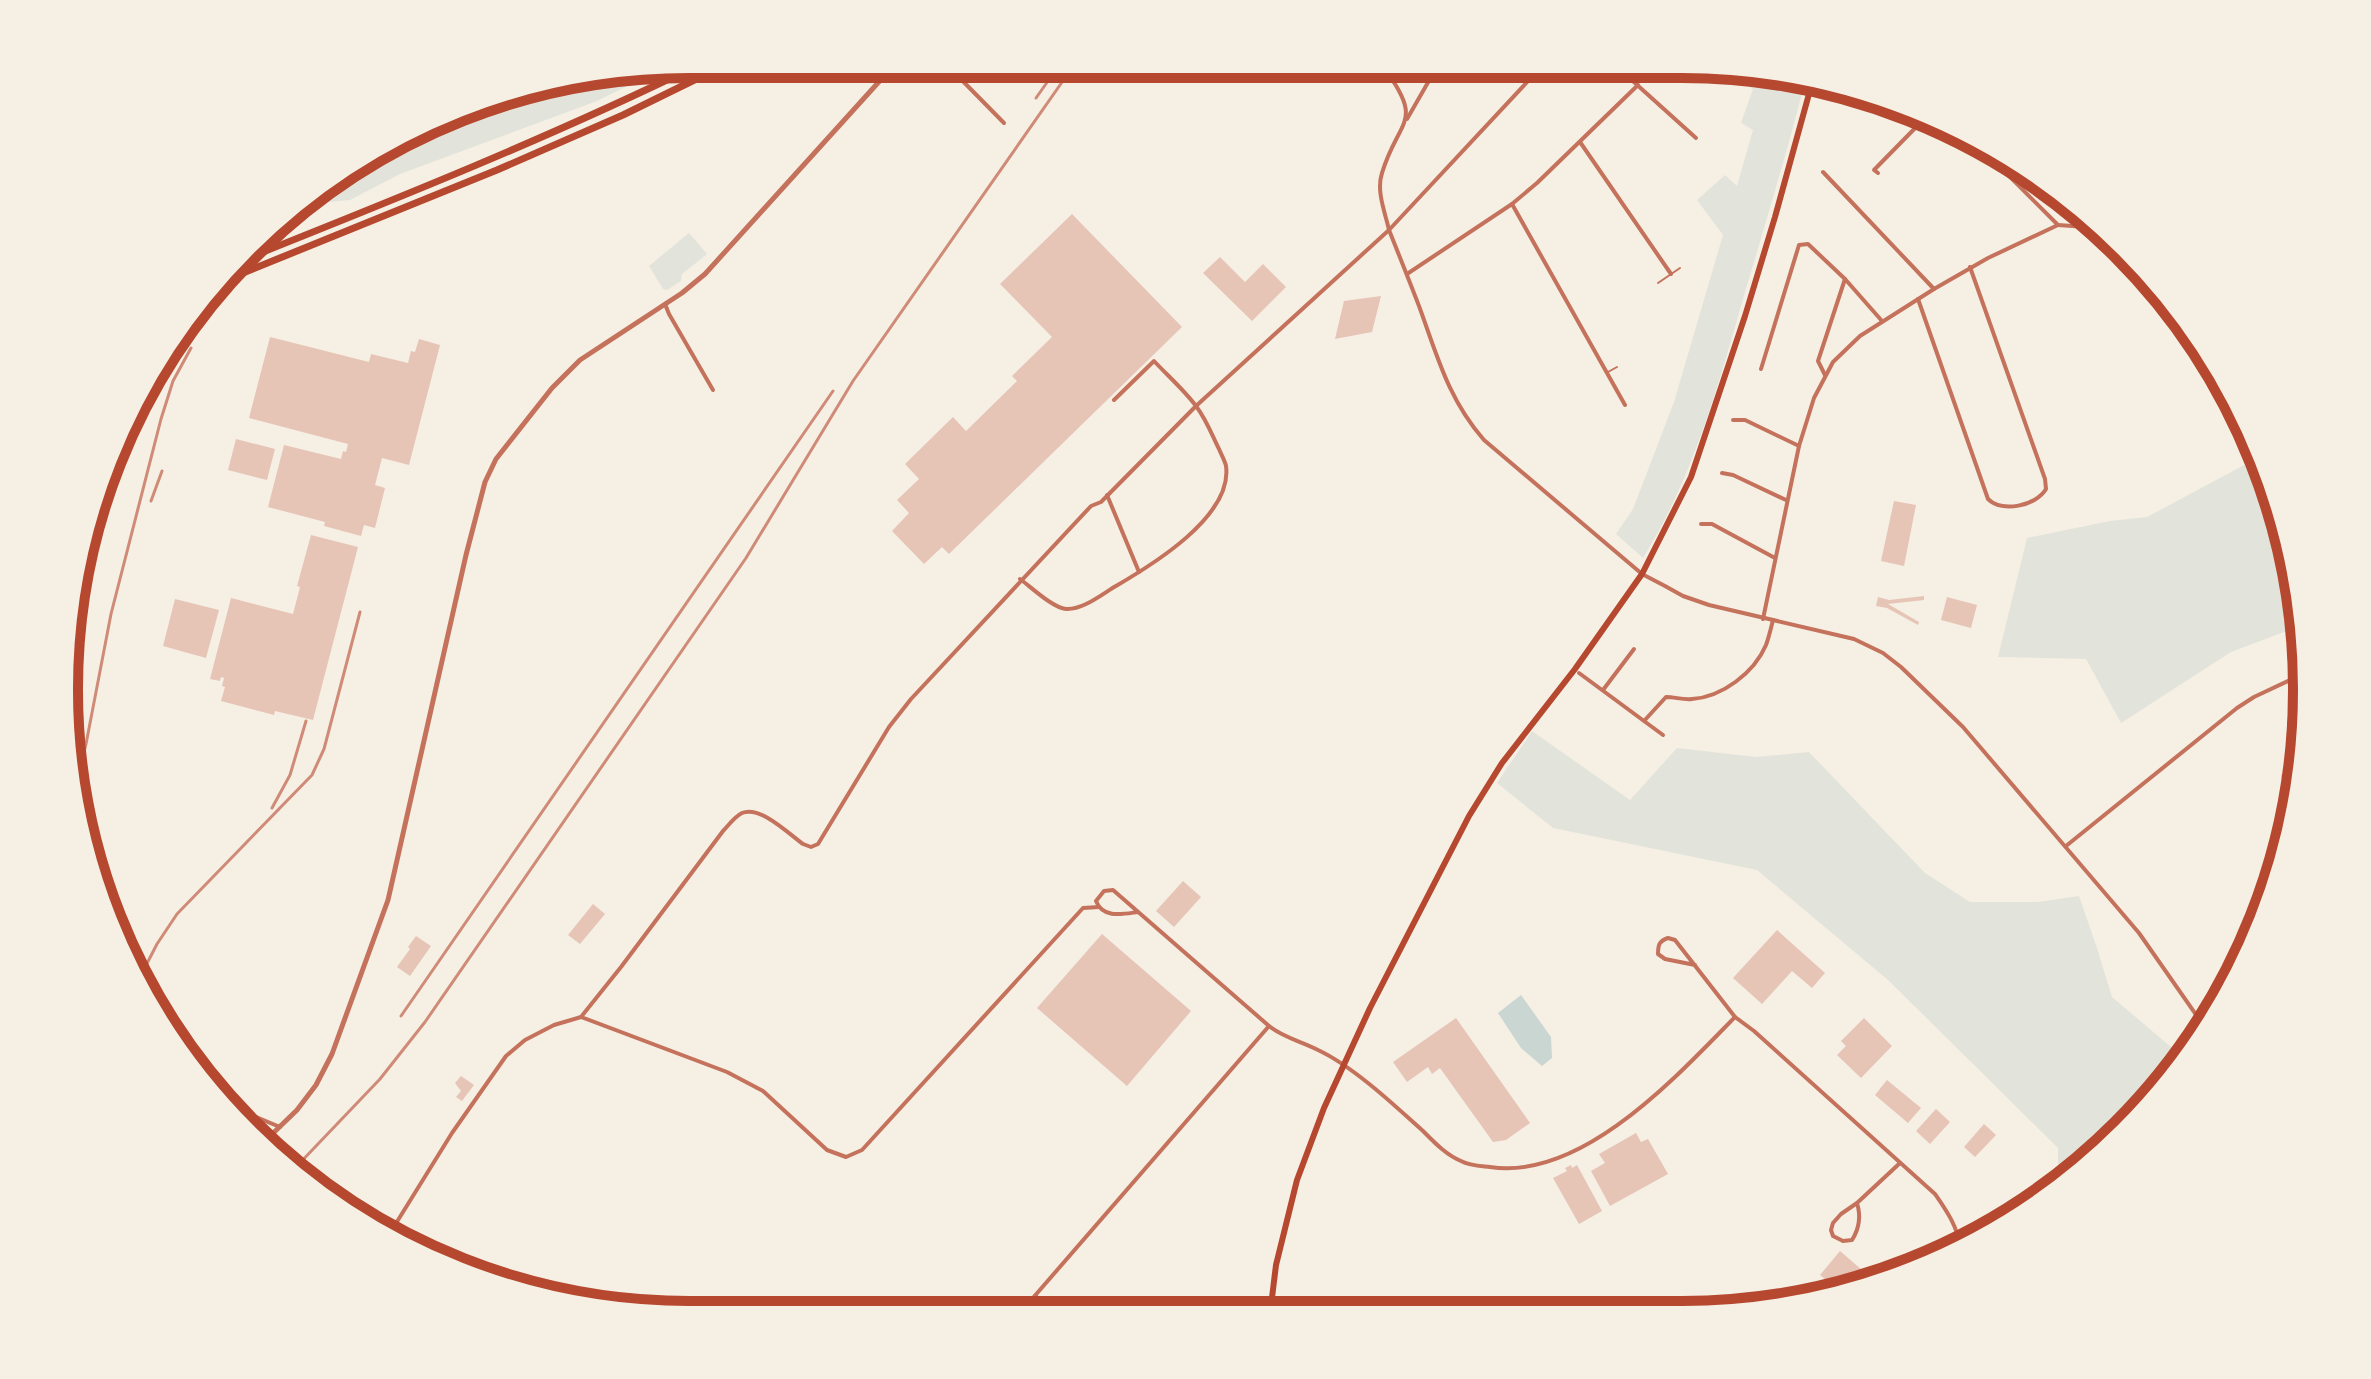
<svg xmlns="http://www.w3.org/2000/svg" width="2371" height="1379" font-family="'Source Sans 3',sans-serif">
<rect width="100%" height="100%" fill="#f6efe4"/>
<g fill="#e2e4dc">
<path d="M 1710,65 L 1723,65 L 1805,82 C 1787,152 1766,222 1745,292 C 1719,383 1694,476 1643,558 L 1616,534 L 1633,509 L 1674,402 L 1723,235 L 1697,200 L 1725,175 L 1737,186 L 1753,130 L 1741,123 L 1753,89 Z"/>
<path d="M 663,68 L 597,101 L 400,174 L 350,200 L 317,203 L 290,220 L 282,222 L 309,193 L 489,97 Z"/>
<path d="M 689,233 L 707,254 L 682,274 L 681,281 L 667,290 L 663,289 L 649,266 Z"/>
<path d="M 2261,456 L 2295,567 L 2301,630 L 2297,627 L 2231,652 L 2121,723 L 2086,659 L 1998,657 L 2027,538 L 2110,521 L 2147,517 Z"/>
<path d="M 1532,731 L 1630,800 L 1677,748 L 1756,757 L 1809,752 L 1925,873 L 1970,902 L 2038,902 L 2079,896 L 2097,948 L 2112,997 L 2184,1058 L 2123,1132 L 2058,1183 L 2058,1148 L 1888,980 L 1757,870 L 1553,828 L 1497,783 Z"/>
</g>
<path fill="#c9d6d2" d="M 1521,995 L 1551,1037 L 1552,1058 L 1542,1066 L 1521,1048 L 1498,1013 Z"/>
<g fill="#e6c5b7">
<path d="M 1072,214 L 1182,327 L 949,554 L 942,547 L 924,564 L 892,531 L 909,513 L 897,500 L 919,479 L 905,464 L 953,417 L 966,431 L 1017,381 L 1012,376 L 1052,337 L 1000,284 Z"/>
<path d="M 1220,257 L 1245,282 L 1263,264 L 1286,287 L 1252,321 L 1203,273 Z"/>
<path d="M 1381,296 L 1372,332 L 1335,339 L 1344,301 Z"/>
<path d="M 270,337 L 369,362 L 371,354 L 408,363 L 411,351 L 415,352 L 419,339 L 440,345 L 409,465 L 382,458 L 375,485 L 385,488 L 375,528 L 364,525 L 361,536 L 324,526 L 325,522 L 268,507 L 284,445 L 341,459 L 343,451 L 346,452 L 348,444 L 249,418 Z"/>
<path d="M 236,439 L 275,449 L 267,480 L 228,470 Z"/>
<path d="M 1894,501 L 1916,505 L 1904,566 L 1881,561 Z"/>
<path d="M 311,535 L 358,547 L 313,720 L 275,711 L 274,715 L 221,701 L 225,687 L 222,686 L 224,678 L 221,677 L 220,681 L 210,679 L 231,598 L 293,614 L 300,587 L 297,586 Z"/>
<path d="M 1924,596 L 1924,600 L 1888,604 L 1919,622 L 1918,625 L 1887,608 L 1876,606 L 1878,597 L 1889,600 Z"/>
<path d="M 1947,597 L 1977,605 L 1971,628 L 1941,620 Z"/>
<path d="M 175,599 L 219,610 L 206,658 L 163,646 Z"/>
<path d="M 2299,770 L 2295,811 L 2293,818 L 2281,775 Z"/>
<path d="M 1183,881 L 1201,897 L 1174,927 L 1156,911 Z"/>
<path d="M 593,904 L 605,914 L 580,944 L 568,935 Z"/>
<path d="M 1777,930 L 1825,973 L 1812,988 L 1792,971 L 1762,1004 L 1733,978 Z"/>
<path d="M 1102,934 L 1191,1011 L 1127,1086 L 1037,1008 Z"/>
<path d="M 416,936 L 431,946 L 410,976 L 397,967 L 410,949 L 408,947 Z"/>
<path d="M 1456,1018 L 1530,1123 L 1506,1140 L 1493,1142 L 1440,1068 L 1432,1074 L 1428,1067 L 1407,1082 L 1393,1062 Z"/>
<path d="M 1864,1018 L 1892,1046 L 1861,1078 L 1837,1055 L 1846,1046 L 1841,1041 Z"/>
<path d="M 461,1076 L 474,1085 L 462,1101 L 456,1097 L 461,1091 L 455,1083 Z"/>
<path d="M 1887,1080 L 1921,1108 L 1908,1123 L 1875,1095 Z"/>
<path d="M 1936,1109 L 1950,1122 L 1930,1144 L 1916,1131 Z"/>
<path d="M 1984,1124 L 1996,1135 L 1975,1157 L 1964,1147 Z"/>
<path d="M 1636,1133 L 1641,1142 L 1648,1139 L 1668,1174 L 1610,1206 L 1591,1171 L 1605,1163 L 1599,1154 Z"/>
<path d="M 1571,1165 L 1572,1168 L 1577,1165 L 1602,1211 L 1579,1224 L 1553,1178 L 1567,1171 L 1565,1168 Z"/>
<path d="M 1840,1251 L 1862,1270 L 1847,1289 L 1839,1291 L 1820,1275 Z"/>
</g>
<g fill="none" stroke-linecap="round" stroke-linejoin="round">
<g stroke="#c5725c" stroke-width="2">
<path d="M 462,111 L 556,86"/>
<path d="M 1658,283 L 1680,268"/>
<path d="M 1608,372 L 1617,367"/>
</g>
<g stroke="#c5725c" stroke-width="4">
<path d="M 946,64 L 1004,123"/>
<path d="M 1382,65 C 1426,124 1399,117 1382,173 C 1376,191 1385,212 1389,230 C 1399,255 1409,280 1419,306 C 1437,355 1448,399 1484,440 L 1642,574 L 1665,586 L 1683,596 L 1709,605 L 1854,639 L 1883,653 L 1901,667 L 1963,727 L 2139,933 L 2206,1029"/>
<path d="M 1615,65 L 1696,138"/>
<path d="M 1407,119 L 1438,65"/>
<path d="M 1580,142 L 1671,274"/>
<path d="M 1823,172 L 1934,289"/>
<path d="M 1878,173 L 1874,170 L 1925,118"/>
<path d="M 1512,204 L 1625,405"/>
<path d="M 2058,225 L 2086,227"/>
<path d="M 1407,274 L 1512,204 L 1537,183 L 1638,85"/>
<path d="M 1918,299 L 1988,499 C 2002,513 2036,506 2046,489 L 2045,479 L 1970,267"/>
<path d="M 665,304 L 669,314 L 713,390"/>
<path d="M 1761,369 L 1799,245 L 1808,244 L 1845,279 L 1882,321"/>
<path d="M 1825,375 L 1818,361 L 1845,279"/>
<path d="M 1733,420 L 1745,420 L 1799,446"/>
<path d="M 1722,473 L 1733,475 L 1786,500"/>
<path d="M 1107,495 L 1139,572"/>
<path d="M 1701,524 L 1712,524 L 1775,558"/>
<path d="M 1020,579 C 1031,587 1053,608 1066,609 C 1083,610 1102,594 1116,586 C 1152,565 1233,516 1226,466 C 1225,461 1221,454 1219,449 C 1212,435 1206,419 1196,406 C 1184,390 1168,376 1154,361 L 1114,400"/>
<path d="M 1763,619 L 1799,446 L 1814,398 L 1833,362 L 1860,336 L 1934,289 L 1988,258 L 2058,225 L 1976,143"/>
<path d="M 1579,673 L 1644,721 L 1666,697 C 1675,697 1683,700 1692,699 C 1722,697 1754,673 1766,645 C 1769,637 1771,628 1773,620"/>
<path d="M 1603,690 L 1634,649"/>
<path d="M 1644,721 L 1663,735"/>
<path d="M 2066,846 L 2237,708 L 2254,697 L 2305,673"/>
<path d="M 1138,912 C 1123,914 1103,919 1096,901 L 1104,891 L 1113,890 L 1269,1026 C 1284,1038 1301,1041 1318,1050 C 1335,1058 1353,1071 1368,1083 C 1387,1098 1405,1115 1423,1131 C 1434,1142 1446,1155 1461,1161 C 1470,1166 1481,1166 1490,1167 C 1582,1181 1677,1076 1735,1017 L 1754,1031 L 1935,1194 C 1946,1210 1958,1227 1960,1247"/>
<path d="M 1695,965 L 1665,959 L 1658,954 C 1658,945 1659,941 1668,938 L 1675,940 L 1735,1017"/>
<path d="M 581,1017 L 727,1072 L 763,1091 L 827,1150 L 846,1157 L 862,1150 L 1083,908 L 1099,907"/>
<path d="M 175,1033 L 176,1040"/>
<path d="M 234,1108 L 280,1127"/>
<path d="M 1857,1203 C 1861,1216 1859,1229 1852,1240 L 1843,1241 L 1833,1236 L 1831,1230 L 1833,1223 L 1841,1214 L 1857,1203 L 1900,1163"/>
<path d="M 390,1233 L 452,1133 L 506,1056 L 525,1040 L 554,1025 L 581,1017 L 621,967 L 723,831 C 729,825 734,817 742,813 C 760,805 789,834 803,844 L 811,847 L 818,844 L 889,727 L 911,699 L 1091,506 L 1101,502 L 1196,406 L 1389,230 L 1543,65"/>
<path d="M 1036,1295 L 1039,1314"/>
<path d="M 1019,1314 L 1269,1026"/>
</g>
<path stroke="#c5725c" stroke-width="5" d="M 267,1139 L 297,1110 L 316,1085 L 332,1054 L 388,900 L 466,555 L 485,482 L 496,459 L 552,388 L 580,360 L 682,293 L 705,274 L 895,64"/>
<path stroke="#b5482f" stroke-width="6" d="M 1270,1314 L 1276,1265 L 1297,1180 L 1324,1108 L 1370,1008 L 1469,816 L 1502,763 L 1575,669 L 1642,574 L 1691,477 L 1745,316 L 1775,217 L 1812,83"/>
<g stroke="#b5482f" stroke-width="7">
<path d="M 248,258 C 401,197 553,136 700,64"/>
<path d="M 228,279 L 497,170 L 623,115 L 727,64"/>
</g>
<g stroke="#cf8b77" stroke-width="3">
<path d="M 1036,98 L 1060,64"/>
<path d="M 151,501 L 162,471"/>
<path d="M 77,781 L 86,744 L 111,614 L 161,419 L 173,381 L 191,348"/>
<path d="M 272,808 L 290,775 L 306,721"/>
<path d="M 140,977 L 157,944 L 177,914 L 312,775 L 324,749 L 360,612"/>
<path d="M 401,1016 L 833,391"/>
<path d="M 296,1167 L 380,1079 L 425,1022 L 746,558 L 853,381 L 1074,65"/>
</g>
</g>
<path d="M0 0H2371V1379H0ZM689 78H1682A611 611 0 0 1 2293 689V690A611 611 0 0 1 1682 1301H689A611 611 0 0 1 78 690V689A611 611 0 0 1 689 78Z" fill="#f6efe4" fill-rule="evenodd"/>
<path fill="none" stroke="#b5482f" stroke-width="10" d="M689 78H1682A611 611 0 0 1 2293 689V690A611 611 0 0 1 1682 1301H689A611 611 0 0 1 78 690V689A611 611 0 0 1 689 78Z"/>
</svg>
